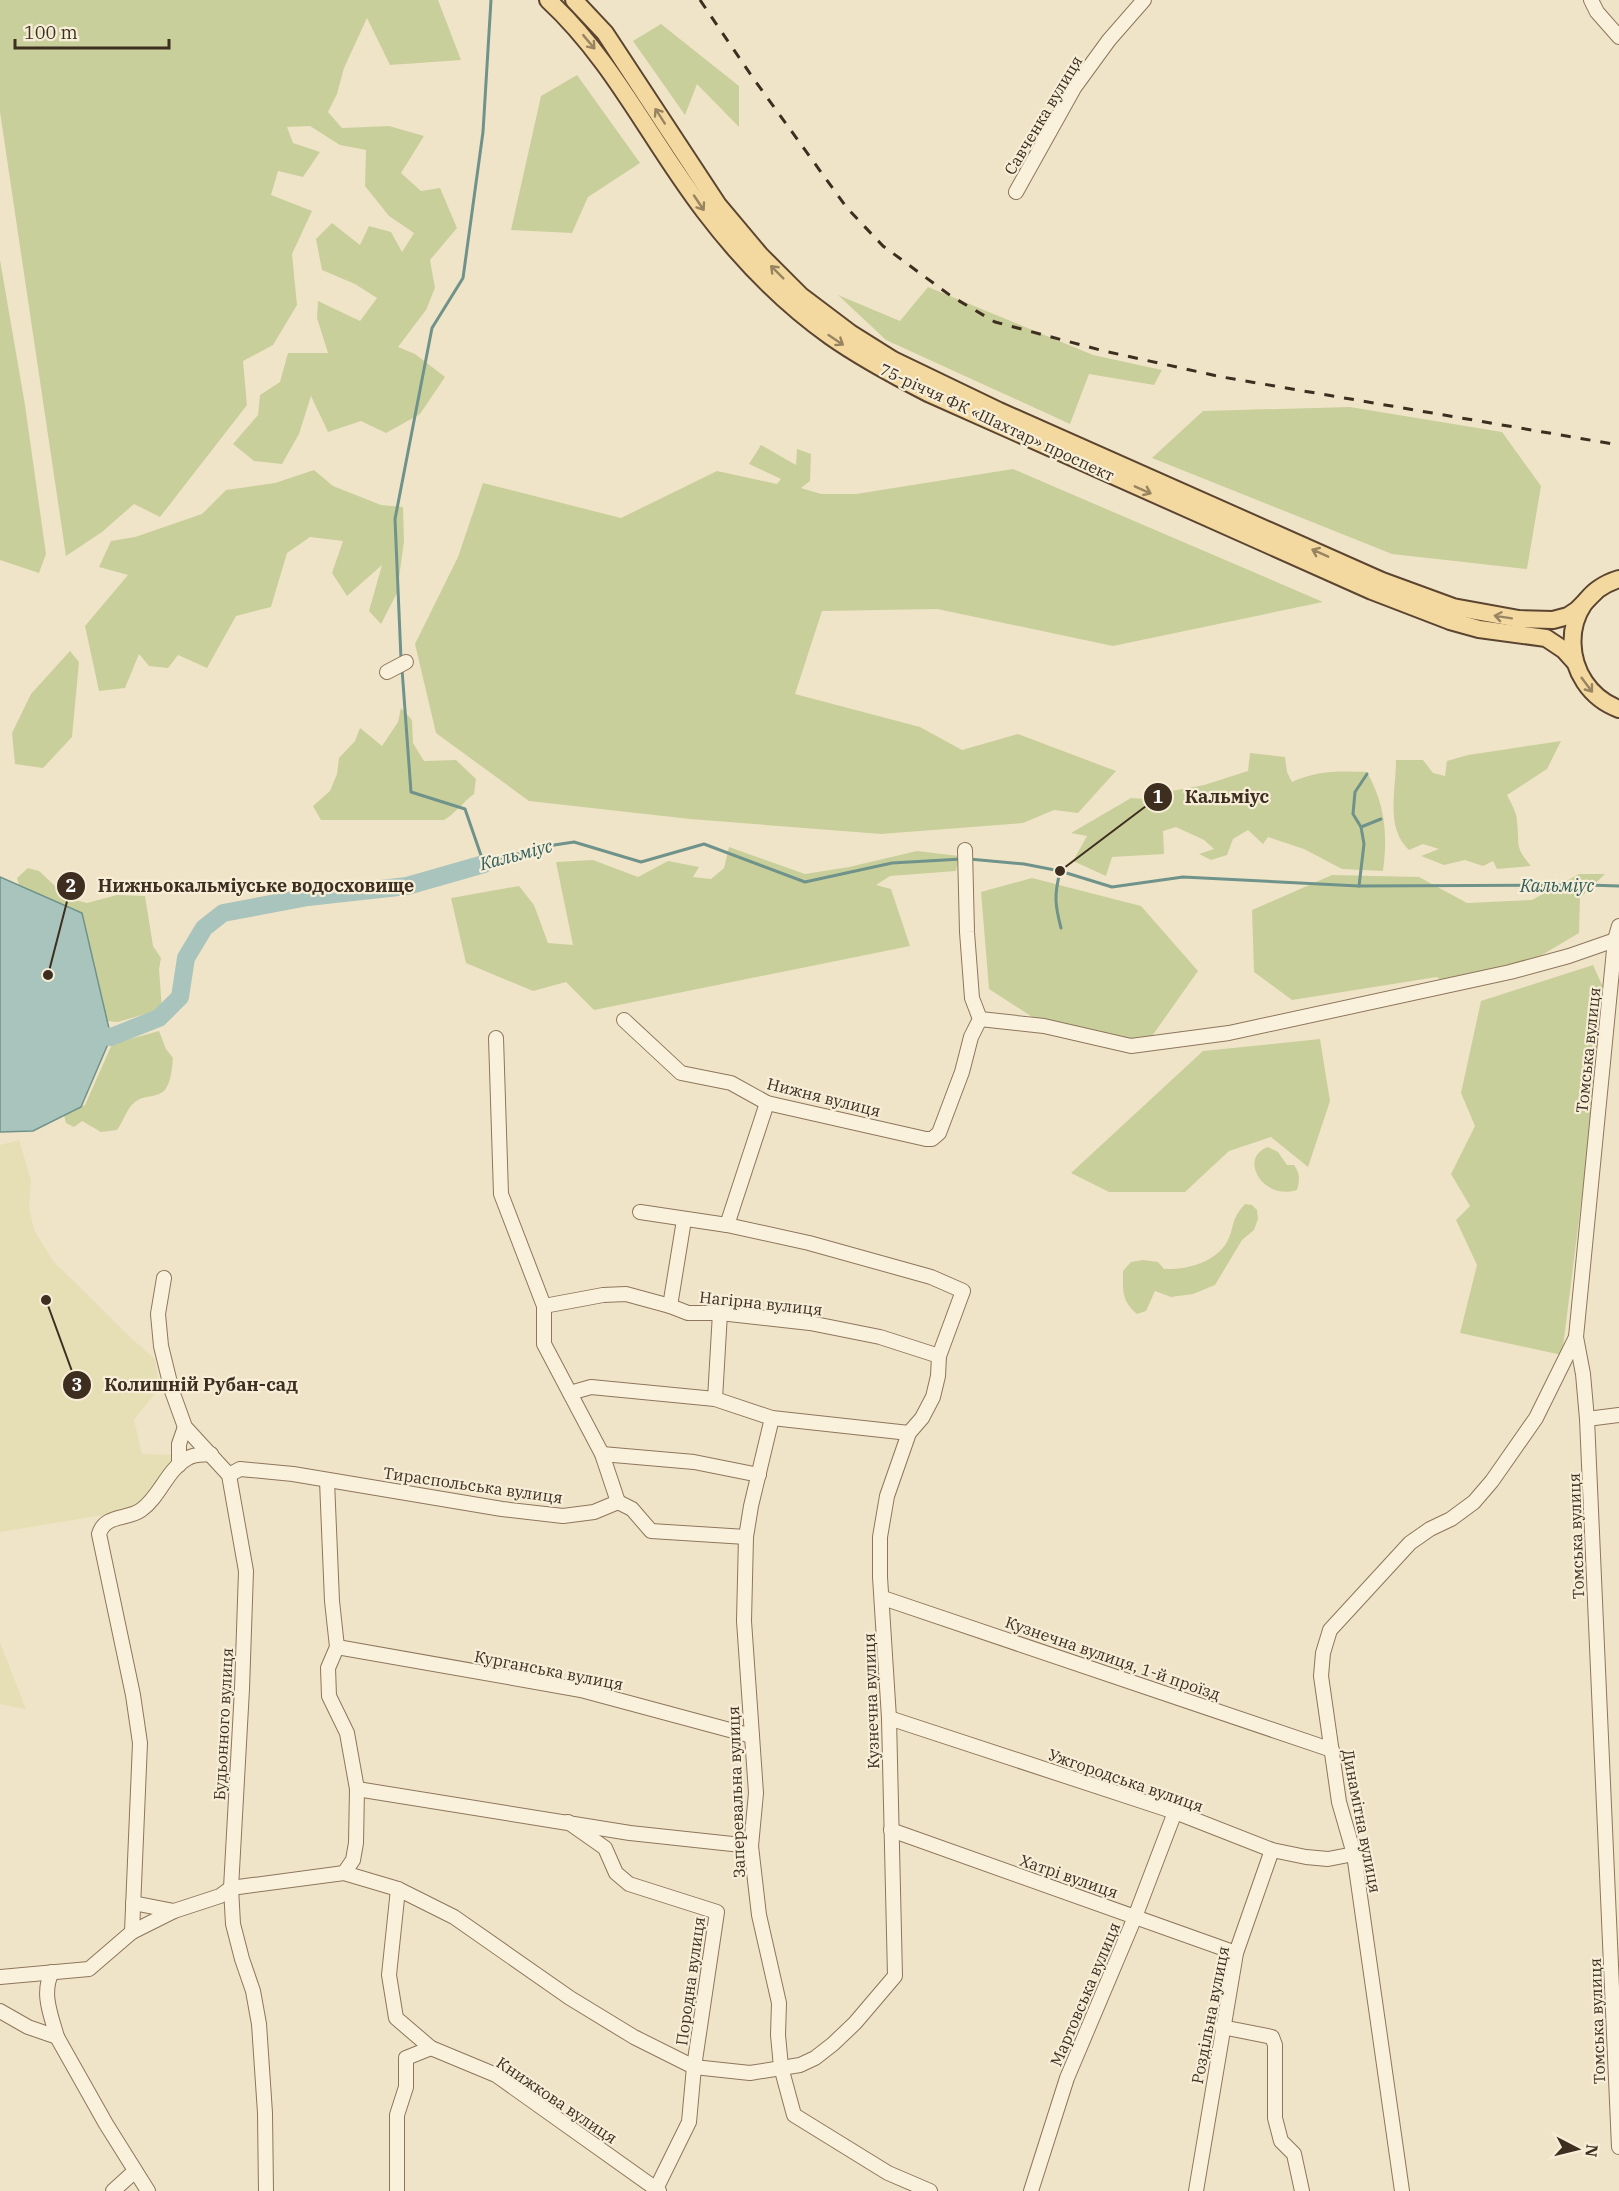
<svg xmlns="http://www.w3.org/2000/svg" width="1619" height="2191" font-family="'IBM Plex Serif',serif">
<rect width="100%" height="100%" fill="#f0e4c8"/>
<g fill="#e6deb5">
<path d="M 19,1140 L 31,1180 L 29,1207 L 34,1230 L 53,1261 L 132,1339 L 155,1359 L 159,1388 L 134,1420 L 142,1454 L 172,1455 L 171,1472 L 145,1505 L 110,1514 L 0,1532 L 0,1145 Z"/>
<path d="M 0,1643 L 26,1709 L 0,1704 Z"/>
</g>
<g fill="#c9cf9b">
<path d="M 0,0 L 438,0 L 461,60 L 390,65 L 367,18 L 344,68 L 337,94 L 328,112 L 342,128 L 389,126 L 424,136 L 401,173 L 421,191 L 440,188 L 457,228 L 430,260 L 435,288 L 426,310 L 398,347 L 415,354 L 445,377 L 420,414 L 386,433 L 361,421 L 328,432 L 311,396 L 299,434 L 282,464 L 254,461 L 233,444 L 258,415 L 260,395 L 280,382 L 288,353 L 328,353 L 317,318 L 318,301 L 360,321 L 377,298 L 355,284 L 322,270 L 316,239 L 332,223 L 360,245 L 369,226 L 391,232 L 402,252 L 414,233 L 389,216 L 365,186 L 366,150 L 340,145 L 310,126 L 287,127 L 293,143 L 320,152 L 303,177 L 278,171 L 271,195 L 312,211 L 292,254 L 297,305 L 273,345 L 243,361 L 247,405 L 160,517 L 134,504 L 102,532 L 66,556 L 0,112 Z"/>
<path d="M 661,24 L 739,86 L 739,127 L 697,84 L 685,115 L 633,41 Z"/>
<path d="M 577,75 L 640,163 L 588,197 L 572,233 L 511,230 L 541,96 Z"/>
<path d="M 0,260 L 25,405 L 46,554 L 39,573 L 0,560 Z"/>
<path d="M 928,287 L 1093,355 L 1162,370 L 1154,385 L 1089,374 L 1070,424 L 886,340 L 838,295 L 900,321 Z"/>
<path d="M 1350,407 L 1502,432 L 1541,486 L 1527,569 L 1392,554 L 1152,458 L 1203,411 Z"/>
<path d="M 761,445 L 796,465 L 797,449 L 811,454 L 810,481 L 801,488 L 821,494 L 856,494 L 1013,469 L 1323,602 L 1113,646 L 937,609 L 822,611 L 795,694 L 920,727 L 962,750 L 1018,734 L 1116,771 L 1078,813 L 1054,810 L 1023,823 L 881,834 L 690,819 L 529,801 L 436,733 L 415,644 L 458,557 L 483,483 L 621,518 L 717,471 L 777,484 L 781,479 L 749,464 Z"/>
<path d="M 314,470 L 333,486 L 381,505 L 403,507 L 404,541 L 397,593 L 381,624 L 369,611 L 382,565 L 347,596 L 332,573 L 343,541 L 310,537 L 287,553 L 271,607 L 236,616 L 207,668 L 178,655 L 168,668 L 149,666 L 139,654 L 125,688 L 99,691 L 85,626 L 128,575 L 99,567 L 111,541 L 135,537 L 202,514 L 226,490 L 275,483 Z"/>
<path d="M 70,651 L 79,662 L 72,737 L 43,768 L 15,764 L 12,733 L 31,694 Z"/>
<path d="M 401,708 L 412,720 L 413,743 L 424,761 L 456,760 L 476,779 L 474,794 C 463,802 457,812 444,820 L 321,820 L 313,806 L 330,791 L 337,774 L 339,758 L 355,741 L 360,728 L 382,746 L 398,722 Z"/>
<path d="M 1561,741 L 1547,769 L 1507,795 C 1511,803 1517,813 1517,822 C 1520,845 1514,846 1531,866 L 1497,869 L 1493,861 L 1483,866 L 1465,860 L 1444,865 L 1421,856 L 1439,849 L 1423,844 L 1409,850 C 1385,828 1396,790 1396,760 L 1423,760 L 1433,773 L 1445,776 L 1447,761 L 1468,755 Z"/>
<path d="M 1250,753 L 1285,757 L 1287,772 L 1292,782 C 1318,770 1339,771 1367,772 C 1385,805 1388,833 1383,871 L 1342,869 L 1304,849 L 1268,837 L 1263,844 L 1248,830 L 1233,839 L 1227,855 L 1211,860 L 1199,854 L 1214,849 L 1204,840 L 1176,827 L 1163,831 L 1164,854 L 1112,857 L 1106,876 L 1073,861 L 1087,836 L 1071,833 L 1131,798 L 1145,799 L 1161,793 L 1204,785 L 1248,771 Z"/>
<path d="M 729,847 L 805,874 L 849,867 L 917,851 L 959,856 L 956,871 L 890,876 L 876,885 L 891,889 L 910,946 L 594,1010 L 566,982 L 533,991 L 466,963 L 451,898 L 519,886 L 534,905 L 548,943 L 573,945 L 556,862 L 593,860 L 638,877 L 668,861 L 699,867 L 693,877 L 711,879 L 724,868 Z"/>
<path d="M 28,868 L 39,871 L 68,898 L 87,903 L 117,895 L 145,896 L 153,946 L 161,958 L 159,969 L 162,1009 L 118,1022 L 94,1020 L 24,902 L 17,878 Z"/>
<path d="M 1579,874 L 1605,874 L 1580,898 L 1579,933 L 1530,962 L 1444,983 L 1437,977 L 1292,1000 L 1254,972 L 1252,910 L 1332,875 L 1419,877 L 1467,903 L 1532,900 Z"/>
<path d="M 1032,878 L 1141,906 L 1198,971 L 1140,1053 L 1037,1020 L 989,989 L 981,892 Z"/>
<path d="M 1593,965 L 1607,996 L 1562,1355 L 1460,1333 L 1477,1265 L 1456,1220 L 1470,1206 L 1451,1174 L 1475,1126 L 1461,1093 L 1481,1001 Z"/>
<path d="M 159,1031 L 166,1049 L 173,1058 C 172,1068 171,1088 161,1093 C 152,1098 144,1095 135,1102 C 126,1109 124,1121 117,1130 L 101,1132 L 82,1121 L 74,1127 L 66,1123 L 63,1111 L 85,1105 L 112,1044 Z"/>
<path d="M 1320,1039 L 1330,1101 L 1308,1167 L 1271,1137 L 1229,1151 L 1185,1192 L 1109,1192 L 1071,1173 L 1203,1051 Z"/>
<path d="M 1268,1147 L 1278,1152 L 1287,1165 L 1294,1165 C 1300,1173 1300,1180 1297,1190 C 1262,1201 1238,1157 1268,1147 Z"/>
<path d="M 1245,1204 L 1252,1205 L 1257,1210 L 1258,1219 L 1254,1230 L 1242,1240 L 1215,1285 L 1193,1294 L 1171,1297 L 1155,1291 L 1146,1311 L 1137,1314 C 1121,1300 1123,1291 1123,1271 L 1131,1262 L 1143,1260 L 1158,1262 L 1164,1269 C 1185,1270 1215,1263 1227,1242 C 1235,1227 1230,1220 1245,1204 Z"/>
</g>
<path fill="#a9c4bc" stroke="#6f938a" stroke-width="1.5" d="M 0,877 L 82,913 L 111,1037 L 81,1107 L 33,1131 L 0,1132 Z"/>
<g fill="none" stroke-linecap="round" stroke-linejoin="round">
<g stroke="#6f938a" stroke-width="3">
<path d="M 401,659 L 395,519 L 432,328 L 463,278 L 483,132 L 491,0"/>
<path d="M 402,669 L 411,792 L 465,809 L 484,864 L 541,847 L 574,842 L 641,862 L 704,844 L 805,882 L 892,863 L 962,859"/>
<path d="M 1361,827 L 1381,819"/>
<path d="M 969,859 L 1024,864 L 1060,871 L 1112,887 L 1183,877 L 1359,886 L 1587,885 L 1619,886"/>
<path d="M 1060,872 C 1054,895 1055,905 1061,928"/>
<path d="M 1359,886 L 1364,844 L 1361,827 L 1353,814 L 1355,792 L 1367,774"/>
</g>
<path stroke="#a9c4bc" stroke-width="18" d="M 88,1034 L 111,1037 L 159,1018 L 180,997 L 186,958 L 204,928 L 223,913 L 308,897 L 407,886 L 484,864"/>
<defs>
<g id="minor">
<path d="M 1591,0 L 1597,12 L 1619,37"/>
<path d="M 1016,192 L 1074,88 L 1109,40 L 1144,0"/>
<path d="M 387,672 L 406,662"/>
<path d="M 1619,926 L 1615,940 L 1576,1337 L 1583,1374 L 1587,1419 L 1619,2147"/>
<path d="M 980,1019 L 1044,1026 L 1131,1046 L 1229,1033 L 1510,972 L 1569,956 L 1615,940"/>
<path d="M 624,1020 L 681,1073 L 731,1083 L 767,1103 L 926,1139 L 932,1139 L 939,1133 L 962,1072 L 971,1037 L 980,1019 L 972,998 L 967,932 L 965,850"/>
<path d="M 496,1038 L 501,1194 L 544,1306 L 544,1344 L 602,1454 L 618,1502"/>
<path d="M 727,1225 L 767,1103"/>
<path d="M 164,1278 L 158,1314 L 161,1346 L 172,1391 L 185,1427 L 229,1475 L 246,1571 L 242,1689 L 231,1888 L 233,1924 L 242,1959 L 253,1991 L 259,2024 L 265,2113 L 266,2191"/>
<path d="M 544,1306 L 603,1295 L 626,1294 L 670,1306 L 688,1313 L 720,1313 L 810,1323 L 880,1337 L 939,1356"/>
<path d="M 670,1306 L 684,1220"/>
<path d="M 570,1393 L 591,1387 L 715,1399 L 772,1418 L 909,1433"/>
<path d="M 715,1399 L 720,1313"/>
<path d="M 772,1418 L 751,1506 L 746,1537 L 744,1621 L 756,1793 L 751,1846 L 759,1915 L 779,2003 L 778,2035 L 781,2067 L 794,2115 L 888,2173 L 930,2191"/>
<path d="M 1587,1419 L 1619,1415"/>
<path d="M 602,1454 L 694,1462 L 759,1475"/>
<path d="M 179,1465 L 179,1444 L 185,1427"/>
<path d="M 229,1475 L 240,1469 L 293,1474 L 502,1509 L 563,1516 L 594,1512 L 618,1502 L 632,1509 L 651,1531 L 746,1537"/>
<path d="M 327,1481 L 332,1601 L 337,1647 L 328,1668 L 329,1696 L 347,1733 L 357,1789 L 356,1843 L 353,1860 L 344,1873"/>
<path d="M 883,1598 L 1332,1750"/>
<path d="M 337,1647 L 581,1690 L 752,1736"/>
<path d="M 889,1718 L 1175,1812 L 1272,1850 L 1306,1857 L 1328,1859 L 1354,1854"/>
<path d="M 357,1789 L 630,1833 L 751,1846"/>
<path d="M 568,1822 L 605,1848 L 616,1873 L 629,1884 L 717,1912 L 694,2067 L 689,2122 L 655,2191"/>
<path d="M 891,1830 L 1236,1953"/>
<path d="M 133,1903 L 174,1911"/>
<path d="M 132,1932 L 140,1743 L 133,1695 L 99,1534 C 105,1514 127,1520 141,1510 C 160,1497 167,1469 188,1458 C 194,1454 204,1455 211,1454"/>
<path d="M 52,1972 C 41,1993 51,2015 57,2037"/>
<path d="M 0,1977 L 89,1969 L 132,1932 L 174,1911 L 220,1896 L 231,1888 L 344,1873 L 398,1889 L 454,1917 L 570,1998 L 634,2037 L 694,2067 L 750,2073 L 800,2065 L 815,2058 L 833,2044 L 855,2023 L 895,1976 L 889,1718 L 880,1577 L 880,1537 L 887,1496 L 909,1433 L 922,1418 L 933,1397 L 938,1376 L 939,1356 L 963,1291 L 931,1277 L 809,1243 L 727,1225 L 640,1212"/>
<path d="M 0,2011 L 28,2027 L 57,2037 L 106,2124 L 148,2191"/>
<path d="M 1222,2027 L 1272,2037 L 1275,2045 L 1275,2118 L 1281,2141 L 1294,2154 L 1302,2191"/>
<path d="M 431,2048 L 496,2075 L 659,2191"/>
<path d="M 113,2191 L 135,2171"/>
<path d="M 397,2191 L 397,2115 L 406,2087 L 406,2058 L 431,2048 L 396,2018 L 389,1975 L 398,1889"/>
<path d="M 1031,2191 L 1067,2078 L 1135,1917 L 1175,1812"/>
<path d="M 1196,2191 L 1236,1953 L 1272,1850"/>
<path d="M 1402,2191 L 1354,1854 L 1339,1802 L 1321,1676 L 1323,1653 L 1330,1630 L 1410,1543 L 1430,1529 L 1451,1519 L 1474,1502 L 1492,1481 L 1536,1418 L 1576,1337"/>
</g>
<g id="major">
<path d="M 548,0 C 614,61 651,142 705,212 C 740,258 782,302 830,336 C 861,358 895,376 928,393 L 1372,591 L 1450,621 L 1479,629 L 1546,638 L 1564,650 L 1574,661"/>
<path d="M 574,0 L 605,33 L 718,205 L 760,255 L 801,296 L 850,333 L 893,360 L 999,411 L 1382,581 L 1453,607 L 1519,619 L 1553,620 L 1568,616 L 1577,610 L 1596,591"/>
<path d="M 1619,579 C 1555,598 1559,687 1619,709"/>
</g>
</defs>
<use href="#minor" stroke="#8d765c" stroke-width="16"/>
<use href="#major" stroke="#5b4430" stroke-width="20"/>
<use href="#minor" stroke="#faf1dc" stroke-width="14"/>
<use href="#major" stroke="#f3d9a0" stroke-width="16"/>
<path stroke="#3d2e20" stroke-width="3" stroke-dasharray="10 10" stroke-linecap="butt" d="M 700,0 L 753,78 L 847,208 L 883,246 L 951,296 L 995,322 L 1104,351 L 1222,377 L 1619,445"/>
</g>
<defs><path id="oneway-shaft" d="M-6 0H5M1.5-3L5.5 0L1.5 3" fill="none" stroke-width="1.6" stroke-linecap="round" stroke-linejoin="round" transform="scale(1.5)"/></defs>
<g stroke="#988460">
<use href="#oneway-shaft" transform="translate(589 42) rotate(50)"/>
<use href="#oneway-shaft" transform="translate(660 116) rotate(-123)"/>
<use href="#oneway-shaft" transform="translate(699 203) rotate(56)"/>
<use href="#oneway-shaft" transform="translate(777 272) rotate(-135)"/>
<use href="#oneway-shaft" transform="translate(836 340) rotate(34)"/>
<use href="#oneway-shaft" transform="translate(1143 490) rotate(24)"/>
<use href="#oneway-shaft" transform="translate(1320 553) rotate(-156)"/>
<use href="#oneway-shaft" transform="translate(1503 617) rotate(-171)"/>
<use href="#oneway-shaft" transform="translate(1587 685) rotate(53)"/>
</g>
<g text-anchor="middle" stroke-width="4.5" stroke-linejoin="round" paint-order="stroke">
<g font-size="16" fill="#3d2e20" stroke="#f7eed8">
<text transform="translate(1043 115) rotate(-59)" y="6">Савченка вулиця</text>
<text transform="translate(997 422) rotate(25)" y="6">75-річчя ФК «Шахтар» проспект</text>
<text transform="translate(1588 1050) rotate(-84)" y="6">Томська вулиця</text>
<text transform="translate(824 1097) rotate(14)" y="6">Нижня вулиця</text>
<text transform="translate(761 1303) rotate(6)" y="6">Нагірна вулиця</text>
<text transform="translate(473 1485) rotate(8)" y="6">Тираспольська вулиця</text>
<text transform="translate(1576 1536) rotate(-92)" y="6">Томська вулиця</text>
<text transform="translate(1113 1658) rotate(19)" y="6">Кузнечна вулиця, 1-й проїзд</text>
<text transform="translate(549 1670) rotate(11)" y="6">Курганська вулиця</text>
<text transform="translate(871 1701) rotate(-92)" y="6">Кузнечна вулиця</text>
<text transform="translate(223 1724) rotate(-87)" y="6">Будьонного вулиця</text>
<text transform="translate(1126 1780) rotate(19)" y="6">Ужгородська вулиця</text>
<text transform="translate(736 1792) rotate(-92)" y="6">Заперевальна вулиця</text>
<text transform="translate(1362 1821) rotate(79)" y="6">Динамітна вулиця</text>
<text transform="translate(1069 1876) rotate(19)" y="6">Хатрі вулиця</text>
<text transform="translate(690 1981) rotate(-82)" y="6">Породна вулиця</text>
<text transform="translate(1085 1994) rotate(-67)" y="6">Мартовська вулиця</text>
<text transform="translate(1210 2015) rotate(-79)" y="6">Роздільна вулиця</text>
<text transform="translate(1597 2021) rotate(-92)" y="6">Томська вулиця</text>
<text transform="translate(557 2100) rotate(34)" y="6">Книжкова вулиця</text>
</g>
<g font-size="18" font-style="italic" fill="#2f5d5a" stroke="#f7eed8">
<text transform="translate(516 855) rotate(-15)" y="6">Кальміус</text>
<text x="1557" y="892">Кальміус</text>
</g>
</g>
<path fill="none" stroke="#3d2e20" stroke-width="2" d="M1060 871L1158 797M48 975L71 886M46 1300L77 1385"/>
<g fill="#3d2e20" stroke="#f7eed8" stroke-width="2">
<circle cx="1060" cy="871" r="6"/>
<circle cx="48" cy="975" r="6"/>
<circle cx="46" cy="1300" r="6"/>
<circle cx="1158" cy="797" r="15"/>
<circle cx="71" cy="886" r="15"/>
<circle cx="77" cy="1385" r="15"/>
</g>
<g font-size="18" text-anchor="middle" font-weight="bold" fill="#fff">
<text x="1158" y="803">1</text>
<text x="71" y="892">2</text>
<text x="77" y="1391">3</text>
</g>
<g font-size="18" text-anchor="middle" font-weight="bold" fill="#3d2e20" stroke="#f7eed8" stroke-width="4.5" stroke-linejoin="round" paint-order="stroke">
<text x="1227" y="803">Кальміус</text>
<text x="256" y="892">Нижньокальміуське водосховище</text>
<text x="201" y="1391">Колишній Рубан-сад</text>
</g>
<g transform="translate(1577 2149) rotate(97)" stroke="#f7eed8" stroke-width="4.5" paint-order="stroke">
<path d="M0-4.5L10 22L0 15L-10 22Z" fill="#3d2e20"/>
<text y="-9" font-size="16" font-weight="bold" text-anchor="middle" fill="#3d2e20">N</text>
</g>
<path d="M15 39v9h154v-9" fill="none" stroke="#3d2e20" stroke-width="3"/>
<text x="24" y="39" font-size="18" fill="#3d2e20" stroke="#f7eed8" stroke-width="4.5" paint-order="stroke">100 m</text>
</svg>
